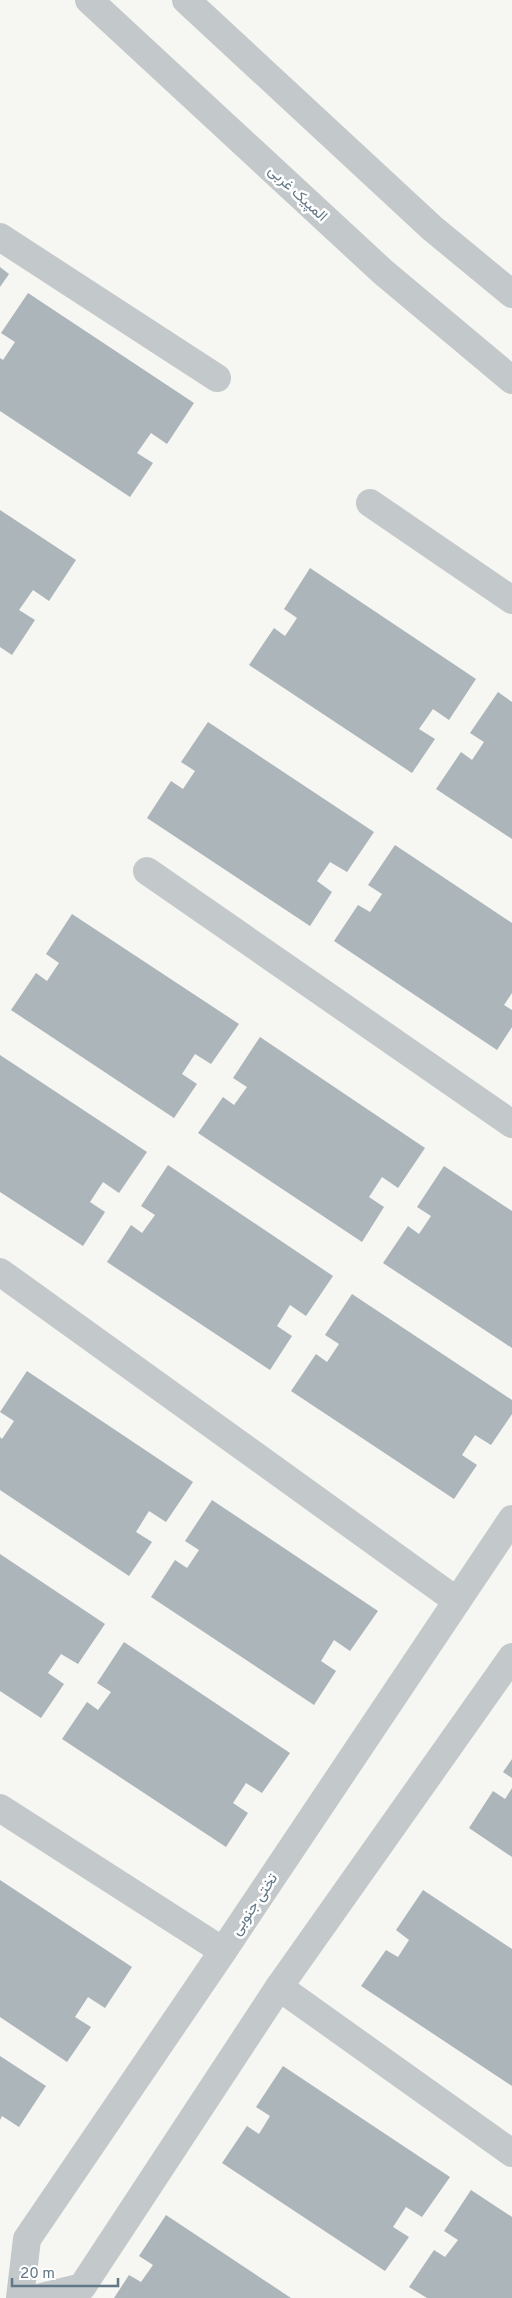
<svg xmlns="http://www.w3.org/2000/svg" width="512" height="2298" font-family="Overpass,Vazirmatn,sans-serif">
<rect width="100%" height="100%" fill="#f6f6f2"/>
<g fill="#acb5ba">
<path d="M 0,267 L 9,274 L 0,287 Z"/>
<path d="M 28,293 L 194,403 L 167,444 L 151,433 L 137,453 L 153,463 L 130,497 L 0,411 L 0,358 L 3,360 L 15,342 L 1,333 Z"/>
<path d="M 0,510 L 76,560 L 49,601 L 33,590 L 19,610 L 35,620 L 12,655 L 0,647 Z"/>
<path d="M 310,568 L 476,679 L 449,720 L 433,709 L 419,729 L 435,739 L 412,773 L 249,665 L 274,628 L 285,636 L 297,618 L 284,609 Z"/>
<path d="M 498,692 L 512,702 L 512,839 L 436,789 L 461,752 L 472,760 L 484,742 L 470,733 Z"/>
<path d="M 208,722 L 374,832 L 347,872 L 330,862 L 317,881 L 332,892 L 310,926 L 147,818 L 171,781 L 183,789 L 195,771 L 181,762 Z"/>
<path d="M 395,845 L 512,923 L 512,993 L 504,1005 L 512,1010 L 512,1027 L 497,1050 L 334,941 L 358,905 L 370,912 L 382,894 L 368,885 Z"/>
<path d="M 72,914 L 239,1024 L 211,1064 L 195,1054 L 182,1074 L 197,1084 L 174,1118 L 11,1010 L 36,973 L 47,981 L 59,963 L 46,954 Z"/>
<path d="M 260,1037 L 425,1148 L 398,1188 L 382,1177 L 369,1197 L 384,1207 L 362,1242 L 198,1133 L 223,1097 L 234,1105 L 247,1087 L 233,1078 Z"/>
<path d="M 0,1055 L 147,1152 L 119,1193 L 103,1182 L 90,1202 L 105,1212 L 83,1246 L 0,1192 Z"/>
<path d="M 168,1165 L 333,1276 L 306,1316 L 290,1305 L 277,1326 L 292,1336 L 270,1370 L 107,1262 L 131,1225 L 142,1233 L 155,1215 L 141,1206 Z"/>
<path d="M 444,1166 L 512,1211 L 512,1348 L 383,1263 L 408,1226 L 419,1234 L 431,1216 L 417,1207 Z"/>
<path d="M 352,1294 L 512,1400 L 512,1414 L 491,1445 L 475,1435 L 462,1455 L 477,1465 L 454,1499 L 291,1391 L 316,1354 L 327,1362 L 339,1344 L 325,1335 Z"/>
<path d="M 27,1371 L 193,1482 L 166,1522 L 149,1511 L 136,1532 L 152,1542 L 129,1576 L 0,1490 L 0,1437 L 2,1439 L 14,1421 L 0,1412 Z"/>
<path d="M 212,1500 L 378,1611 L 350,1651 L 334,1640 L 321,1661 L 336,1671 L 314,1705 L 151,1597 L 175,1560 L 187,1568 L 199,1550 L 185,1541 Z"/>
<path d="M 0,1554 L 105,1624 L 78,1664 L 61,1654 L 48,1673 L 64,1684 L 41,1718 L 0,1691 Z"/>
<path d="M 124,1642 L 290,1753 L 262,1793 L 246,1783 L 233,1803 L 248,1813 L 226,1847 L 62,1739 L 87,1702 L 98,1710 L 111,1692 L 97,1683 Z"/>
<path d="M 512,1759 L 512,1778 L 503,1772 Z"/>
<path d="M 512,1788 L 512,1857 L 469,1828 L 493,1791 L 505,1799 Z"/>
<path d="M 0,1880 L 132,1967 L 105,2008 L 88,1997 L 75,2017 L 91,2027 L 67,2062 L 0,2017 Z"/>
<path d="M 423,1890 L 512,1949 L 512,2086 L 361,1986 L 386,1950 L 398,1957 L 409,1940 L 396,1930 Z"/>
<path d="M 0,2056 L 46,2086 L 19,2127 L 2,2116 L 0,2120 Z"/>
<path d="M 283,2066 L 450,2177 L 422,2217 L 406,2207 L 393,2227 L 409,2237 L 385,2271 L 222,2163 L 247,2126 L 259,2134 L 270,2116 L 256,2107 Z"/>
<path d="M 471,2190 L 512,2217 L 512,2298 L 427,2298 L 409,2287 L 434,2250 L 445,2257 L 458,2240 L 444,2231 Z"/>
<path d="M 166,2215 L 291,2298 L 114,2298 L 129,2275 L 141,2282 L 153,2265 L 139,2256 Z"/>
</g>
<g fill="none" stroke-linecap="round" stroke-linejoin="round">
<g stroke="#c3c8cb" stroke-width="28">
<path d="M 0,237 L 217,378"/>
<path d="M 370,503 L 512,600"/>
<path d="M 147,871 L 512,1124"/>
<path d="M 0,1272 L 457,1601"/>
<path d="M 0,1808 L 223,1951"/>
<path d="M 279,1987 L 512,2153"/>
<path d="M 20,2298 L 27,2239 L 223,1951 L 512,1519"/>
<path d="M 37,2298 L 82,2287 L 279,1987 L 512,1657"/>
</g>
<g stroke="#c3c8cb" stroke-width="28">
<path d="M 89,0 L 383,272 L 512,380"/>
<path d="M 186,0 L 432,228 L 512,294"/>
</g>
</g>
<g text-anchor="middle" stroke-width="5" stroke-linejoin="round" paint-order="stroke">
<g font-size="15" fill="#627886" stroke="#fff">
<text transform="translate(298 193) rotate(43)" y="5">المپیک غربی</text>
<text transform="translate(254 1904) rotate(-56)" y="5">تختی جنوبی</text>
</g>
</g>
<path d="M12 2278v8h106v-8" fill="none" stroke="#627886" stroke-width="2.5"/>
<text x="20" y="2278" font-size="15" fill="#627886" stroke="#ffffff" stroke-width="4" paint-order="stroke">20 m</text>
</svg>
